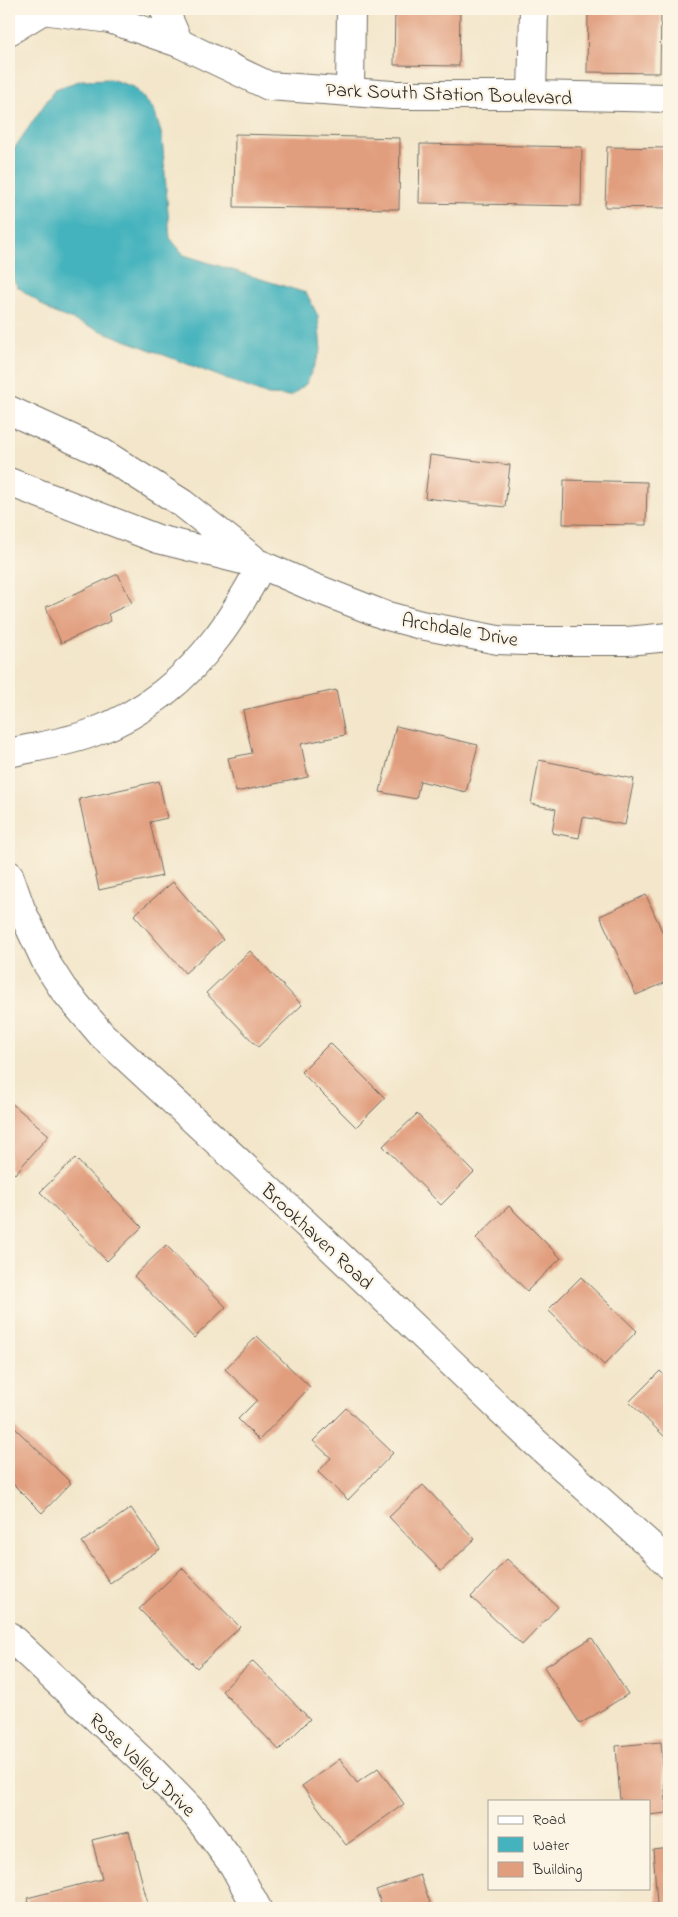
<svg xmlns="http://www.w3.org/2000/svg" width="678" height="1917" font-family="'Indie Flower',sans-serif">
<rect width="100%" height="100%" fill="#fcf5e5"/>
<filter id="ink" filterUnits="userSpaceOnUse"><feTurbulence type="fractalNoise" baseFrequency=".02" numOctaves="2"/><feDisplacementMap in="SourceGraphic" scale="10" xChannelSelector="R" yChannelSelector="G"/><feConvolveMatrix kernelMatrix="1 2 1 2 8 2 1 2 1" color-interpolation-filters="sRGB"/></filter>
<filter id="wash" filterUnits="userSpaceOnUse"><feTurbulence type="fractalNoise" baseFrequency=".0096" numOctaves="4" result="noise"/><feDisplacementMap in="SourceGraphic" scale="20" xChannelSelector="R" yChannelSelector="G"/><feGaussianBlur stdDeviation="1.12" result="paint"/><feColorMatrix in="noise" values="0 0 0 0 0 0 0 0 0 0 0 0 0 0 0 0 0 1.4 0 .05"/><feComposite in="paint" operator="in"/></filter>
<g filter="url(#wash)">
<rect width="100%" height="100%" fill="#f3e6ca"/>
<path fill="#44b3bd" stroke="#386f74" d="M 110,79 L 134,87 L 154,110 L 162,136 L 170,238 L 184,255 L 306,293 L 318,316 L 321,350 L 306,384 L 291,396 L 268,395 L 52,312 L 18,287 L 9,274 L 9,156 L 55,89 L 82,80 Z"/>
<g id="blocks">
<g fill="#e19e7e">
<path d="M 395,9 L 460,9 L 459,66 L 394,65 Z"/>
<path d="M 588,9 L 661,9 L 660,73 L 587,72 Z"/>
<path d="M 235,134 L 400,138 L 399,209 L 234,207 Z"/>
<path d="M 420,144 L 582,147 L 581,206 L 419,203 Z"/>
<path d="M 607,147 L 669,148 L 669,208 L 605,207 Z"/>
<path d="M 430,455 L 510,465 L 505,507 L 425,498 Z"/>
<path d="M 564,480 L 647,482 L 646,525 L 563,524 Z"/>
<path d="M 118,574 L 132,603 L 108,614 L 111,621 L 61,643 L 46,607 Z"/>
<path d="M 336,690 L 345,735 L 301,744 L 308,777 L 236,792 L 228,758 L 252,753 L 243,710 Z"/>
<path d="M 396,726 L 478,745 L 466,792 L 420,781 L 416,799 L 380,792 Z"/>
<path d="M 539,760 L 634,779 L 625,825 L 583,817 L 579,838 L 552,833 L 556,809 L 531,804 Z"/>
<path d="M 159,781 L 167,818 L 150,822 L 162,876 L 99,890 L 79,799 Z"/>
<path d="M 173,882 L 223,940 L 185,973 L 134,915 Z"/>
<path d="M 646,895 L 669,947 L 669,981 L 636,995 L 600,916 Z"/>
<path d="M 250,951 L 302,1005 L 258,1047 L 206,993 Z"/>
<path d="M 330,1043 L 385,1098 L 356,1127 L 301,1072 Z"/>
<path d="M 9,1101 L 49,1135 L 15,1174 L 9,1168 Z"/>
<path d="M 417,1114 L 474,1172 L 441,1205 L 383,1146 Z"/>
<path d="M 75,1158 L 142,1227 L 107,1261 L 40,1192 Z"/>
<path d="M 509,1206 L 561,1258 L 527,1291 L 476,1238 Z"/>
<path d="M 166,1245 L 226,1307 L 194,1338 L 134,1276 Z"/>
<path d="M 581,1277 L 637,1331 L 604,1365 L 548,1310 Z"/>
<path d="M 257,1336 L 310,1387 L 259,1440 L 238,1419 L 257,1400 L 225,1369 Z"/>
<path d="M 660,1371 L 669,1380 L 669,1441 L 629,1402 Z"/>
<path d="M 346,1408 L 393,1453 L 348,1500 L 318,1472 L 331,1458 L 313,1441 Z"/>
<path d="M 15,1428 L 71,1483 L 42,1513 L 9,1480 L 9,1435 Z"/>
<path d="M 423,1485 L 475,1539 L 441,1571 L 389,1517 Z"/>
<path d="M 131,1508 L 160,1549 L 110,1583 L 82,1542 Z"/>
<path d="M 507,1559 L 558,1607 L 522,1645 L 471,1597 Z"/>
<path d="M 182,1568 L 240,1627 L 197,1668 L 139,1609 Z"/>
<path d="M 592,1638 L 628,1694 L 580,1724 L 544,1667 Z"/>
<path d="M 253,1661 L 310,1719 L 279,1750 L 222,1691 Z"/>
<path d="M 661,1742 L 667,1813 L 649,1815 L 649,1801 L 620,1801 L 616,1746 Z"/>
<path d="M 340,1759 L 357,1783 L 378,1768 L 404,1804 L 346,1845 L 302,1786 Z"/>
<path d="M 129,1831 L 149,1908 L 30,1908 L 27,1898 L 102,1879 L 92,1840 Z"/>
<path d="M 669,1847 L 669,1908 L 636,1908 L 636,1906 L 657,1904 L 653,1849 Z"/>
<path d="M 420,1875 L 432,1908 L 383,1908 L 376,1890 Z"/>
</g>
</g>
</g>
<g filter="url(#ink)">
<use href="#blocks" fill-opacity="0" stroke="#716c63" stroke-width="1"/>
<g fill="none" stroke-linecap="round" stroke-linejoin="round">
<defs>
<g id="minor">
<path d="M 42,10 L 110,19 L 179,43 L 164,9"/>
<path d="M 9,31 L 45,9"/>
<path d="M 179,43 L 269,86 L 392,95 L 532,95 L 669,98"/>
<path d="M 350,92 L 351,9"/>
<path d="M 532,95 L 534,9"/>
<path d="M 9,753 C 35,747 70,742 94,732 C 143,714 187,679 218,636 C 235,614 248,589 262,565"/>
<path d="M 9,875 L 21,909 L 47,964 L 63,989 L 102,1035 L 321,1238 L 526,1434 L 650,1545 L 669,1565"/>
<path d="M 9,1636 L 151,1769 L 196,1815 L 234,1866 L 257,1908"/>
</g>
<g id="tertiary">
<path d="M 9,410 L 101,452 L 182,503 L 252,558"/>
<path d="M 9,482 L 158,539 L 262,565 L 315,588 L 384,615 L 421,625 L 498,640 L 526,641 L 627,641 L 669,637"/>
</g>
</defs>
<use href="#minor" stroke="#716c63" stroke-width="30"/>
<use href="#tertiary" stroke="#716c63" stroke-width="30"/>
<use href="#minor" stroke="#fff" stroke-width="28"/>
<use href="#tertiary" stroke="#fff" stroke-width="28"/>
</g>
</g>
<g text-anchor="middle" stroke-width="4.5" stroke-linejoin="round" paint-order="stroke">
<g font-size="20" fill="#2b2b2b" stroke="#fcf5e5">
<text transform="translate(449 93) rotate(2)" y="7">Park South Station Boulevard</text>
<text transform="translate(460 629) rotate(10)" y="7">Archdale Drive</text>
<text transform="translate(318 1236) rotate(43)" y="7">Brookhaven Road</text>
<text transform="translate(143 1764) rotate(44)" y="7">Rose Valley Drive</text>
</g>
</g>
<rect width="678" height="1917" fill="none" stroke="#fcf5e5" stroke-width="30"/>
<rect x="488" y="1800" width="162" height="90" fill="#fcf5e5" stroke="#a8a49b"/>
<rect x="498" y="1816" width="25" height="8" fill="#ffffff" stroke="#a8a49b"/>
<text x="533" y="1824" font-size="15" fill="#2b2b2b">Road</text>
<rect x="498" y="1837" width="25" height="15" fill="#44b3bd" stroke="#a8a49b"/>
<text x="533" y="1850" font-size="15" fill="#2b2b2b">Water</text>
<rect x="498" y="1862" width="25" height="15" fill="#e19e7e" stroke="#a8a49b"/>
<text x="533" y="1874" font-size="15" fill="#2b2b2b">Building</text>
</svg>
